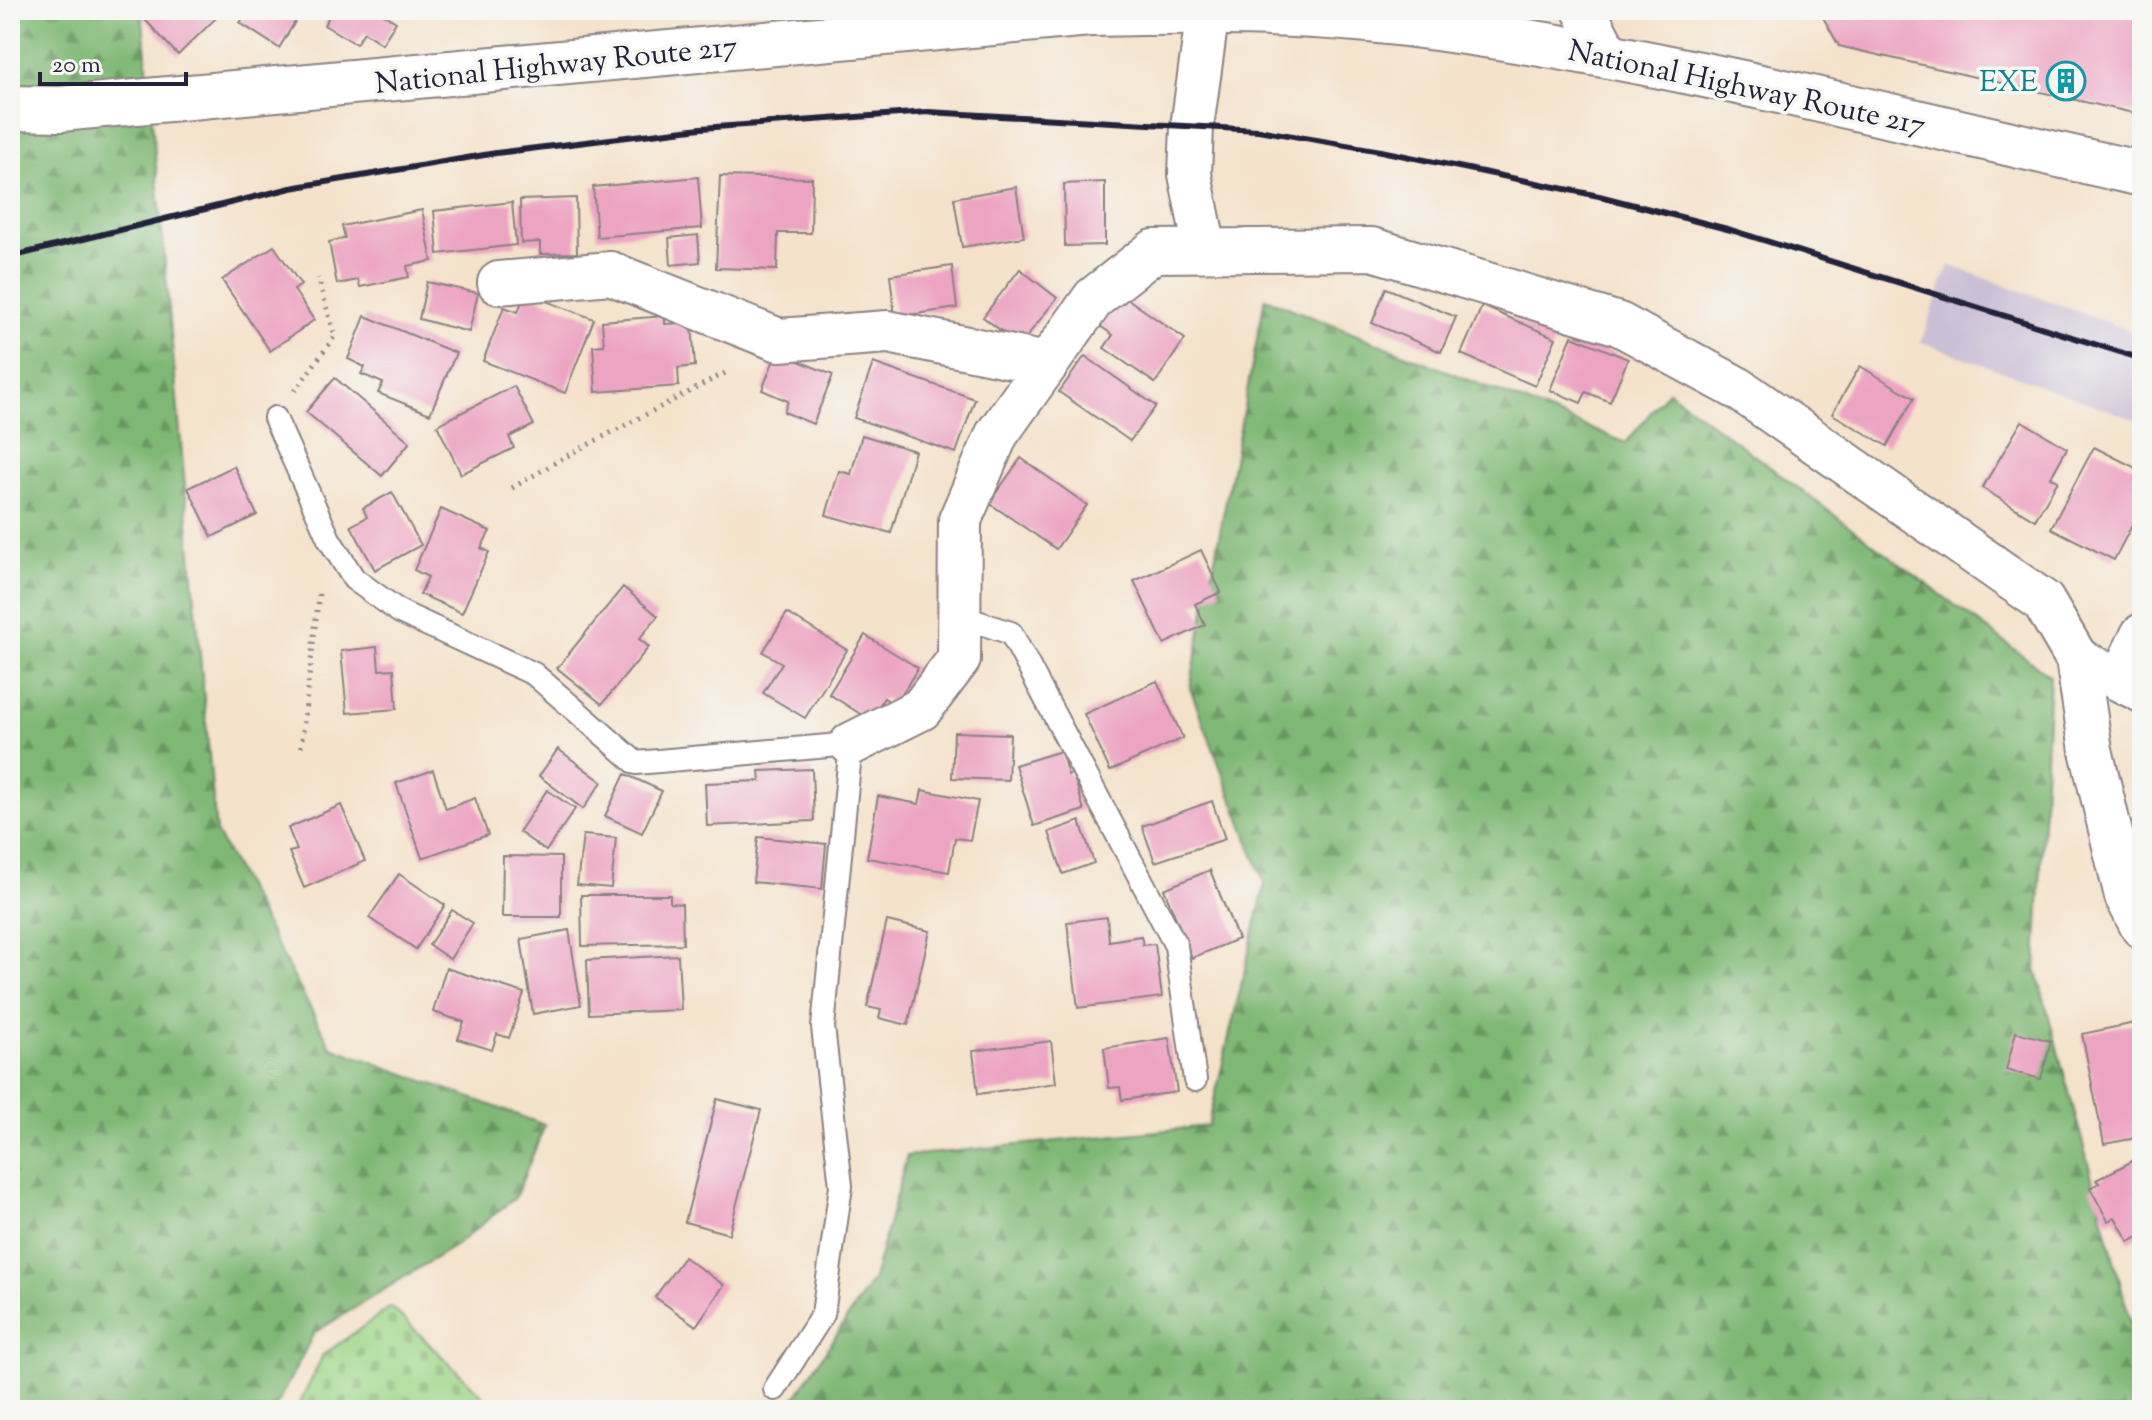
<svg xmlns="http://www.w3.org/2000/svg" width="2152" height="1420" font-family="'Sorts Mill Goudy',serif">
<defs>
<pattern id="forest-firs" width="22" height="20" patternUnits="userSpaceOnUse" patternTransform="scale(2)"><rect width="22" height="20" fill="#7fb875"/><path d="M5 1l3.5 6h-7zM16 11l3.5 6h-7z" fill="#689561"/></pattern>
<pattern id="cemetery-stones" width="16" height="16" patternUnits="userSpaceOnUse" patternTransform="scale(2)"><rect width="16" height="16" fill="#9fd789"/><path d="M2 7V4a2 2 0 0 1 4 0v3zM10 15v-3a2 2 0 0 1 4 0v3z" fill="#89b877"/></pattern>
</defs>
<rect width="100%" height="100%" fill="#f6f6f2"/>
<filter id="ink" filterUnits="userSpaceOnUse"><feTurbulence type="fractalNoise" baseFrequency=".0125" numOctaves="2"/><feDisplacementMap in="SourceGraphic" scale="16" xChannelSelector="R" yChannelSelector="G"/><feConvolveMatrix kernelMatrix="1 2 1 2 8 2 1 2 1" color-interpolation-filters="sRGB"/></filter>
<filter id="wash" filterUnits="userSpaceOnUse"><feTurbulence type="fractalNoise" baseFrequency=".006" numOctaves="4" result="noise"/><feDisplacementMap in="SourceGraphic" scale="32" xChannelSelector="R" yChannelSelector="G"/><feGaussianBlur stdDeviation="1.8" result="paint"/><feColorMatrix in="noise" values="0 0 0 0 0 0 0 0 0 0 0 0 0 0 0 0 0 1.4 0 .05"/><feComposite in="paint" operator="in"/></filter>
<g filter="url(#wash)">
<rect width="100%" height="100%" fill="#f4e2ca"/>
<path fill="#cbbfd5" d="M 1949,265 L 2142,335 L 2142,422 L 1921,342 Z"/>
<g fill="url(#forest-firs)" stroke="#506d58" stroke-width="2">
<path d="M 10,10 L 142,10 L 216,832 L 331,1047 L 545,1125 L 515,1198 L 456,1245 L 314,1333 L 274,1410 L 10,1410 Z"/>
<path d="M 1265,298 L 1626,443 L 1668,391 L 2050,676 L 2036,969 L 2142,1364 L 2142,1410 L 787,1410 L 873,1279 L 907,1156 L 1208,1126 L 1265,884 L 1190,688 Z"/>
</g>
<path fill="url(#cemetery-stones)" stroke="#607c62" stroke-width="2" d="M 391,1307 L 484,1397 L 474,1410 L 297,1410 L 323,1355 Z"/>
<g id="blocks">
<g fill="#eda4c3">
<path d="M 136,10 L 209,10 L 216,18 L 178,55 Z"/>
<path d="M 248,10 L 286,10 L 298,17 L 279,48 L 240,23 Z"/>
<path d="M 333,10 L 377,10 L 396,22 L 382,44 L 364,32 L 356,44 L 324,25 Z"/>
<path d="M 1819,10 L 2141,10 L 2142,115 L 1839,46 Z"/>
<path d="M 720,176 L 812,178 L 811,233 L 778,233 L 777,270 L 716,268 Z"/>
<path d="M 698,177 L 702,228 L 597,237 L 593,187 Z"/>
<path d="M 1105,182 L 1105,245 L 1065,246 L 1064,184 Z"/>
<path d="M 1016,187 L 1024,237 L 962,247 L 954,198 Z"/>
<path d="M 576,198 L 577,253 L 540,254 L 540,242 L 521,243 L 520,200 Z"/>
<path d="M 512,202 L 516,245 L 438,254 L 434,211 Z"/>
<path d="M 422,210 L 432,261 L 407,266 L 409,277 L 360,287 L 358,280 L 337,284 L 329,242 L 345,238 L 342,226 Z"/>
<path d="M 698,235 L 700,262 L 671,265 L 669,238 Z"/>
<path d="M 274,246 L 301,285 L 294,290 L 314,320 L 270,351 L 222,280 Z"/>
<path d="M 952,266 L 957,308 L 895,317 L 890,275 Z"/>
<path d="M 1020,269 L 1057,298 L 1020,345 L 983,317 Z"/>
<path d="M 427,282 L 478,293 L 469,332 L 419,319 Z"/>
<path d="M 1386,288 L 1456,317 L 1441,352 L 1372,323 Z"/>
<path d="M 525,293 L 594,319 L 565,393 L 483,361 L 504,307 L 518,312 Z"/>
<path d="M 1122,295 L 1185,339 L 1155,383 L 1104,348 L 1113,335 L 1100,326 Z"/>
<path d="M 1482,306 L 1556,338 L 1535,386 L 1461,354 Z"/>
<path d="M 365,316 L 456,353 L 430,414 L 378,393 L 383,383 L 361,374 L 365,367 L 348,359 Z"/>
<path d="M 665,316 L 665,324 L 692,323 L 695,366 L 678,368 L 679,386 L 596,392 L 593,346 L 604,345 L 602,321 Z"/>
<path d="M 1572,336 L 1628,359 L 1610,402 L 1586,392 L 1581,403 L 1550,390 Z"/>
<path d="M 777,352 L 833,375 L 813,424 L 784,412 L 788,401 L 762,390 Z"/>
<path d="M 1085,356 L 1156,406 L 1130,441 L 1059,392 Z"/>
<path d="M 873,363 L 975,399 L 956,453 L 854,418 Z"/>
<path d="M 1860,366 L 1914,398 L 1887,446 L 1832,414 Z"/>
<path d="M 335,378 L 410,442 L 382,476 L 306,412 Z"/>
<path d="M 514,386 L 534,425 L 509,437 L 514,448 L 461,474 L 437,425 Z"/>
<path d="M 2022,421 L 2067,448 L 2051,477 L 2058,481 L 2035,520 L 1982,488 Z"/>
<path d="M 862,435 L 915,451 L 891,533 L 826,515 L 839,471 L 851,474 Z"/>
<path d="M 2094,447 L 2142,471 L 2142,489 L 2137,498 L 2142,500 L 2142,506 L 2114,560 L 2051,528 Z"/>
<path d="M 1021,458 L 1087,505 L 1056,549 L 989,503 Z"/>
<path d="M 234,466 L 257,515 L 212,537 L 188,488 Z"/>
<path d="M 392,492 L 421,545 L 375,570 L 351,526 L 367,517 L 363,508 Z"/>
<path d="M 441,509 L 490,531 L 481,548 L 489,552 L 462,613 L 420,594 L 428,577 L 414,570 Z"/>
<path d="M 1201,550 L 1221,592 L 1195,604 L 1205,625 L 1164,644 L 1134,581 Z"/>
<path d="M 623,587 L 658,616 L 639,639 L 649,647 L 602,704 L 557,668 Z"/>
<path d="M 787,613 L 847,650 L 805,718 L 763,693 L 782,663 L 763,652 Z"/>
<path d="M 865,635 L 918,668 L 895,705 L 884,698 L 870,720 L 829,694 Z"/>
<path d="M 377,647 L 379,670 L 394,669 L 397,709 L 347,713 L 341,651 Z"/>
<path d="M 1157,681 L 1183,738 L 1110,771 L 1084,714 Z"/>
<path d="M 954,732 L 1010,734 L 1008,780 L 952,778 Z"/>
<path d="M 558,749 L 602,782 L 583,809 L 539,776 Z"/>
<path d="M 1061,751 L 1068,775 L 1073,773 L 1084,810 L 1034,826 L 1015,765 Z"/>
<path d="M 812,769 L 814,821 L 707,826 L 705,783 L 760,781 L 759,771 Z"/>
<path d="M 433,770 L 446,809 L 475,798 L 488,835 L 422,858 L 396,783 Z"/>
<path d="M 625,774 L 662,791 L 642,833 L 605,816 Z"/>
<path d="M 547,790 L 575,809 L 546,851 L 519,832 Z"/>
<path d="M 922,790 L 978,801 L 970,840 L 955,838 L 949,872 L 867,858 L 878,796 L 919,804 Z"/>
<path d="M 1212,801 L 1225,839 L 1155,862 L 1142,826 Z"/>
<path d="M 341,805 L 365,861 L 304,888 L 289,852 L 297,850 L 288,828 Z"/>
<path d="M 2142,811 L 2142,839 L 2131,833 Z"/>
<path d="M 1080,821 L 1094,863 L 1063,874 L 1049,832 Z"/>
<path d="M 583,835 L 616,838 L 611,888 L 577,885 Z"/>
<path d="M 758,837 L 826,844 L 822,889 L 753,882 Z"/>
<path d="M 503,856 L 561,857 L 561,917 L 502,917 Z"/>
<path d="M 1210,870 L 1238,939 L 1192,958 L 1164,889 Z"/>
<path d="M 399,874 L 445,905 L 416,949 L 369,918 Z"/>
<path d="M 581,895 L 670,895 L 670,903 L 682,904 L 683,944 L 582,946 Z"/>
<path d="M 452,910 L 473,923 L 450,959 L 429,945 Z"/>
<path d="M 1107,917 L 1109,941 L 1141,936 L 1143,945 L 1155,944 L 1162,997 L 1078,1008 L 1067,922 Z"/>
<path d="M 887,921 L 930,931 L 908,1025 L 879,1018 L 881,1010 L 867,1007 Z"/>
<path d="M 569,930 L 581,1005 L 533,1014 L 521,939 Z"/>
<path d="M 678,955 L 681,1010 L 589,1014 L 587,960 Z"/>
<path d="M 446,968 L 524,993 L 509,1038 L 497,1034 L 492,1050 L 458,1039 L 464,1022 L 433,1012 Z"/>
<path d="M 2135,1023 L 2142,1061 L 2142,1078 L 2132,1079 L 2142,1137 L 2104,1144 L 2082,1034 Z"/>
<path d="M 2016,1032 L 2051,1041 L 2041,1079 L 2006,1070 Z"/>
<path d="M 1169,1038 L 1177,1092 L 1122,1100 L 1120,1087 L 1109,1088 L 1104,1048 Z"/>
<path d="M 1051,1041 L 1056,1083 L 978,1094 L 973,1051 Z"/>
<path d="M 717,1099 L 761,1110 L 729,1234 L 685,1222 Z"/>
<path d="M 2142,1156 L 2142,1235 L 2129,1242 L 2115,1217 L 2108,1221 L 2090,1188 L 2099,1183 L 2096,1180 Z"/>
<path d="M 684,1257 L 724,1285 L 696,1326 L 655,1297 Z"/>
</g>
</g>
</g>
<g filter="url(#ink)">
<use href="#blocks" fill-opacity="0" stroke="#8b8282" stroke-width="2"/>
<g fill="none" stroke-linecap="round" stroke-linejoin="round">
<defs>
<g id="lane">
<path d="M 275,418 L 329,539 L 354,579 L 400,612 L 534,674 L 636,763 L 851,744 L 823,1027 L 841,1186 L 823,1314 L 775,1389"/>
<path d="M 959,616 L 1011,633 L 1176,946 L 1195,1080"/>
</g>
<g id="street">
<path d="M 1584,10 L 1607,54"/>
<path d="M 1205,250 L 1190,174 L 1192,127 L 1208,11"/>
<path d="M 499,283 L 610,273 L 779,340 L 888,332 L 1047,364"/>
<path d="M 2077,659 L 2142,691"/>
<path d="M 2120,680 L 2142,635"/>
<path d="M 851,744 L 921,709 L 959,659 L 960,520 L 997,434 L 1094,298 L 1154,251 L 1372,249 L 1619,324 L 1739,389 L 2043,601 L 2077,659 L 2091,750 L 2126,896 L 2142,927"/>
</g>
<path id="highway" d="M 10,108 L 60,109 L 1090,14 C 1195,12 1301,11 1405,24 C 1654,55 1898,119 2142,174"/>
</defs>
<use href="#lane" stroke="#8b8282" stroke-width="26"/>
<use href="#street" stroke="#8b8282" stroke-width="46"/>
<use href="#highway" stroke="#8b8282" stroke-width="48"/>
<g stroke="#8b8282" stroke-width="5" stroke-dasharray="2 6" stroke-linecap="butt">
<path d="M 295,391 L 335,336 L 318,278"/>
<path d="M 512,488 L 572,453 L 729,371"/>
<path d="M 301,747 L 319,593"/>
</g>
<use href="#lane" stroke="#fff" stroke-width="22"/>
<use href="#street" stroke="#fff" stroke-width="42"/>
<use href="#highway" stroke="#fff" stroke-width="44"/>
<path stroke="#22223b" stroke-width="6" d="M 10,257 L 291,188 L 496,153 L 701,128 L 928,112 L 1258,130 L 1381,151 L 1599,196 L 1731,230 L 2142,359"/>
</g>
</g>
<defs>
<symbol id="building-ring" viewBox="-11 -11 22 22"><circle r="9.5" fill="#f6f6f2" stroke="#0f9aa8" stroke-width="1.5"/><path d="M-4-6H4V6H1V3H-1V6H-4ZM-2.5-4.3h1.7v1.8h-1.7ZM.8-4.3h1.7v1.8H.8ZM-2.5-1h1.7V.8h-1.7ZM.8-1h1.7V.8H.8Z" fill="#0f9aa8"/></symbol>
</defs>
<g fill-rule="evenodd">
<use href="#building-ring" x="2044" y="59" width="44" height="44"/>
</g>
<g text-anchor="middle" stroke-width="7" stroke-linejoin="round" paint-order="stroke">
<g font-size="30" fill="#22223b" stroke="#f6f6f2">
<text transform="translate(556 64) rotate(-6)" y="10">National Highway Route 217</text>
<text transform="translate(1747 87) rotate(12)" y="10">National Highway Route 217</text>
</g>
<g font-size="30" fill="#0d838f" stroke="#f6f6f2" text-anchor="end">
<text x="2038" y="91">EXE</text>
</g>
</g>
<rect width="2152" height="1420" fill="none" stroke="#f6f6f2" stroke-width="40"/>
<path d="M40 72v12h146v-12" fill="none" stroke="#22223b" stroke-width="4"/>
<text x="52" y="72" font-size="24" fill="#22223b" stroke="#f6f6f2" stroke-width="6" paint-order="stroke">20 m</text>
</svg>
